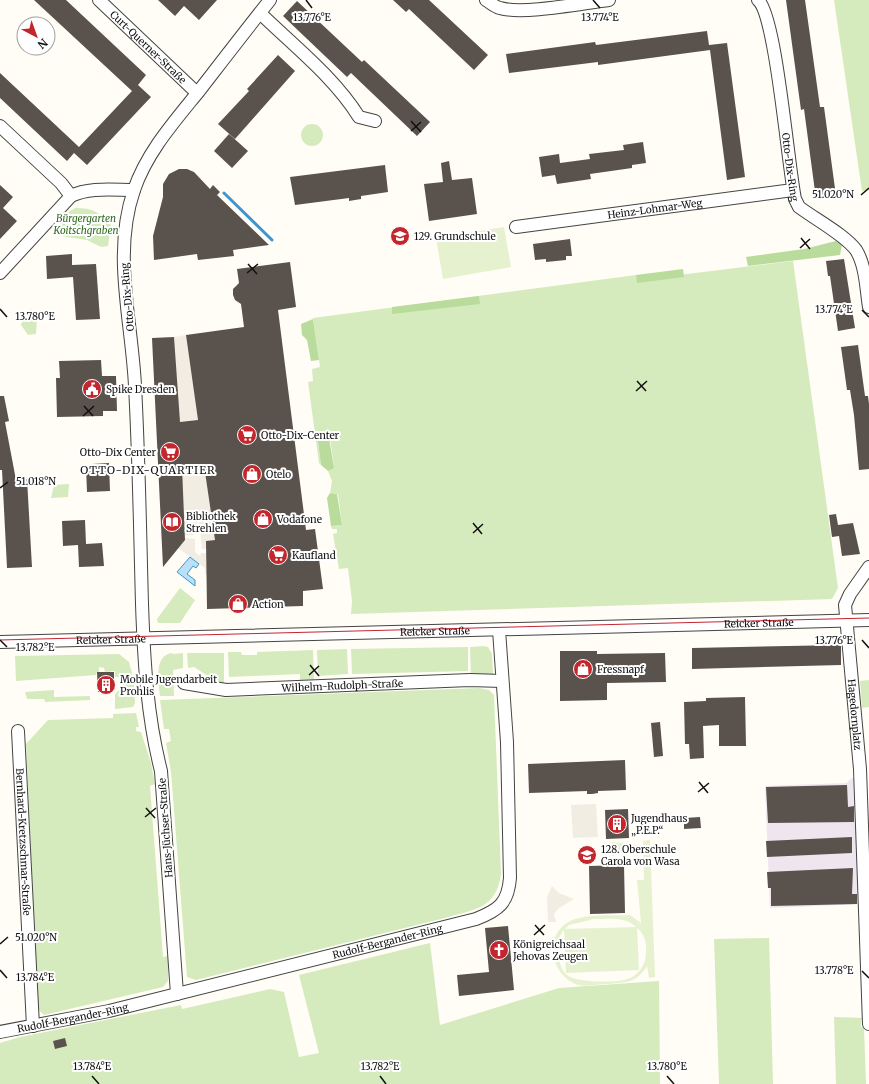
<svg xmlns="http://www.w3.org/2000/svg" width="869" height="1084" font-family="Merriweather,serif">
<rect width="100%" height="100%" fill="#fffdf5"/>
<path fill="#eee6ef" d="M 852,778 L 857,778 L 862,904 L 770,908 L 765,786 L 846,783 Z"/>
<g fill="#d5ebbd">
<path d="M 834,0 L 869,0 L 869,190 L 862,191 Z"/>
<circle cx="312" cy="135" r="11"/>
<path d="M 75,208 C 93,208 99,212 111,225 L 108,246 L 101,247 L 87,240 L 61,236 L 54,226 L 64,215 Z"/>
<path d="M 793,261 L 838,588 L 832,599 L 351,614 L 352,601 L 348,568 L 339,569 L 333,534 L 337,533 L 337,529 L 332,529 L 331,526 L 342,525 L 338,494 L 330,493 L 332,481 L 328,471 L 334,467 L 329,432 L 317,434 L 321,465 L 319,463 L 308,382 L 313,381 L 312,369 L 320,367 L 313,318 L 636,275 L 636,276 L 679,275 Z"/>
<path d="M 31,309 L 37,319 L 36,334 L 28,335 L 21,325 L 24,315 Z"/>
<path d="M 69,484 L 68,497 L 51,498 L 54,485 Z"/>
<path d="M 180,588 L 195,600 L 180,623 L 158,623 L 157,619 Z"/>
<path d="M 484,646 L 488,647 L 492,654 L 493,674 L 471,677 L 470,647 Z"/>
<path d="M 468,647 L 468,671 L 352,674 L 351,649 Z"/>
<path d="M 347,649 L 348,674 L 318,676 L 317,650 Z"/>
<path d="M 313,650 L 314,682 L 300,683 L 300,674 L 229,677 L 228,652 L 241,652 L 242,655 L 257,655 L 257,652 Z"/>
<path d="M 171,653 L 174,654 L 183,653 L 183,668 L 173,670 L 174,696 L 160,696 C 159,683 153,657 171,653 Z"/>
<path d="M 187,653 L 224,653 L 224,686 L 194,667 L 188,668 Z"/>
<path d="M 119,654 L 129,662 L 133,677 L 115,677 L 115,671 L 105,672 L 104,668 L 99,667 L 99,672 L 97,672 L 96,675 L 16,681 L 15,656 Z"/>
<path d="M 134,680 L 135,703 L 133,707 L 115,709 L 115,694 L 121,688 L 121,681 Z"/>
<path d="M 869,680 L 869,707 L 862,708 L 860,681 Z"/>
<path d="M 479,688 L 489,690 L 494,695 L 501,874 C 496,910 474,909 445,918 L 196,980 L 187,977 L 171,772 L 166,743 L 171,741 L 169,729 L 164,729 L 160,700 Z"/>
<path d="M 54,690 L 54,697 L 90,696 L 90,700 L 45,702 L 44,699 L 27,699 L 25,692 Z"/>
<path d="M 136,713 L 139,727 L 136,727 L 136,731 L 141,732 L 151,763 L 155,784 L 150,786 L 163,957 L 168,956 L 168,981 L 163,987 L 44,1015 L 39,1010 L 38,1005 L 26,744 L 48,720 L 113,718 L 113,714 Z"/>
<path d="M 769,938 L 773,1084 L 719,1084 L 714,939 Z"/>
<path d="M 430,943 L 440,1025 L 559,988 L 659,981 L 660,1084 L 0,1084 L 0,1043 L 20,1037 L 181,1005 L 182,1009 L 270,989 L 284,992 L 299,1057 L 319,1053 L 299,975 Z"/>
<path d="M 834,1017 L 865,1018 L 861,1020 L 861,1027 L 864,1028 L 866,1084 L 836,1084 Z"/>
</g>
<g fill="#b9dc9c">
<path d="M 836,241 L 842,245 L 840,255 L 748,266 L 746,257 L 804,249 Z"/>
<path d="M 683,269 L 684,277 L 637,283 L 636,275 Z"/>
<path d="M 479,296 L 480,304 L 392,314 L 392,307 Z"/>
<path d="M 313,319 L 319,360 L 311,361 L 307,340 L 302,335 L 301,324 Z"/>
<path d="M 328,432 L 334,468 L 328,471 L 321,465 L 317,434 Z"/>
<path d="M 330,493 L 337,494 L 342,525 L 331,526 L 327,498 Z"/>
</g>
<g fill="#e6f2cf" fill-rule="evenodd">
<path d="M 504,227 L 511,267 L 443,279 L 436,238 Z"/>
<path d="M 650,840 L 655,977 L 649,978 L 647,966 C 636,983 628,982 608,984 C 600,984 587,987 578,985 C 551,976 542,935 570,921 C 588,913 612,916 630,915 L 641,923 L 637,880 L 644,880 L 643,841 ZM 594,919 C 608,919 625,916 636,927 L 565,929 L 569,925 ZM 637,928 C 645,934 647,944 646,953 C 646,964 639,975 628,979 C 617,983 576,983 567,975 C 561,970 560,963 558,956 C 556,947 558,937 564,930 L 566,973 L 639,970 Z"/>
<path d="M 612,842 L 638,845 L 639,847 L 612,856 Z"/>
</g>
<g fill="#f1ede2">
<path d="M 186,335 L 215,540 L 206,541 L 222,577 L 205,575 L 205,568 L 178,548 L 185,538 L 195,539 L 195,552 L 200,556 L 201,553 L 206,553 L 206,549 L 202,549 L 199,520 L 197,521 L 197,529 L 194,530 L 194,535 L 185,535 L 174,337 Z"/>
<path d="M 596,804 L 598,837 L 573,838 L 571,805 Z"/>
<path d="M 552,886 L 559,893 L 574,899 L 559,908 L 554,914 L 556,922 L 548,922 L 547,897 Z"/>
</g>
<path fill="#b9e0f7" stroke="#3f96cf" d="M 190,557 L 199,564 L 196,568 L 193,566 L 187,574 L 195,580 L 195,586 L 177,572 Z"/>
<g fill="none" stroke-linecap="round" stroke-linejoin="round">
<path stroke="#3f96cf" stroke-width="3" d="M 224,193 L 272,240"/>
</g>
<g fill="#5a524d">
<path d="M 34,0 L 66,0 L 146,75 L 138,85 L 151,97 L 87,165 L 74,153 L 67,161 L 0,98 L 0,73 L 79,147 L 132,91 Z"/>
<path d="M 158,0 L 217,0 L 199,20 L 184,6 L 175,16 Z"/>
<path d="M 393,0 L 429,0 L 488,55 L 474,70 L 409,9 L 406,12 Z"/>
<path d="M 786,0 L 805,0 L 820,107 L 824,107 L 836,196 L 816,199 L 804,109 L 801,110 Z"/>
<path d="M 297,1 L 362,62 L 364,60 L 430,122 L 417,136 L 351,73 L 347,77 L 283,16 Z"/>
<path d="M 707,31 L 709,45 L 727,43 L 745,177 L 727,180 L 710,50 L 598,65 L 598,62 L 509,73 L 506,54 L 595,42 L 596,45 Z"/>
<path d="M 278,55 L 295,71 L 235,139 L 218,124 L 249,91 L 247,89 Z"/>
<path d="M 229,134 L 248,151 L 232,168 L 214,151 Z"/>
<path d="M 643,142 L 646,163 L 632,165 L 632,168 L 590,174 L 591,179 L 557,184 L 555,175 L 542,177 L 539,157 L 559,154 L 560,163 L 590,159 L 589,154 L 624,150 L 623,145 Z"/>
<path d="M 449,161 L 452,180 L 472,178 L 477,214 L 429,221 L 424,184 L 443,182 L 441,163 Z"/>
<path d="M 385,165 L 388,192 L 361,196 L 361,199 L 349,201 L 349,198 L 295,205 L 290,177 Z"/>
<path d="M 179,169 L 187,169 L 194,172 L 210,189 L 213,185 L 220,192 L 217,195 L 269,245 L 233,250 L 234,256 L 198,260 L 197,254 L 154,260 L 153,236 L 163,197 L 163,184 L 169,174 Z"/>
<path d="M 0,185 L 13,197 L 3,208 L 17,221 L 0,239 Z"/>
<path d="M 570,239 L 572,256 L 566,256 L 566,260 L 546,262 L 546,259 L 535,260 L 533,244 Z"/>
<path d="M 72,254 L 72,265 L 96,264 L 100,319 L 76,320 L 73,277 L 47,279 L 46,256 Z"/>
<path d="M 844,259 L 855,328 L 838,331 L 830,276 L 828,276 L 826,261 Z"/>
<path d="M 290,262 L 296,307 L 278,310 L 306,530 L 315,529 L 323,589 L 303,591 L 303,606 L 207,609 L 206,541 L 215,540 L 204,465 L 182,467 L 185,540 L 163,567 L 152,338 L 174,337 L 180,422 L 198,420 L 186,335 L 244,327 L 241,304 L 235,300 L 233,295 L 233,289 L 239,283 L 237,269 Z"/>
<path d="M 858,345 L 865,396 L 868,396 L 869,404 L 869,469 L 859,470 L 854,415 L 850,390 L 847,390 L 841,347 Z"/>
<path d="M 101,360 L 102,376 L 116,376 L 117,411 L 103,411 L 103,416 L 57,417 L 56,378 L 60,378 L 59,361 Z"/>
<path d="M 0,396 L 4,396 L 9,421 L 5,422 L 16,480 L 27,479 L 32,567 L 7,568 L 2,470 L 0,470 Z"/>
<path d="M 109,463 L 110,491 L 87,492 L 86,467 L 92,467 L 92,464 Z"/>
<path d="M 836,514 L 838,525 L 853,523 L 860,554 L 842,556 L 839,536 L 832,537 L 829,515 Z"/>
<path d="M 85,520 L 86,544 L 102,543 L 104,566 L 79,567 L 78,545 L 63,546 L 62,521 Z"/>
<path d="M 841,645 L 841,665 L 692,669 L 692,648 Z"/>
<path d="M 560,651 L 597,651 L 597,654 L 665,653 L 666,682 L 607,683 L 607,700 L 560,701 Z"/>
<path d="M 97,672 L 114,672 L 114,691 L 98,692 Z"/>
<path d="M 745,697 L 746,746 L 719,746 L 719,725 L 703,726 L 704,758 L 690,759 L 689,744 L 685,744 L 684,702 L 706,701 L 706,698 Z"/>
<path d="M 660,722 L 663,756 L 654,757 L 651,723 Z"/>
<path d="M 625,760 L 626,790 L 598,791 L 598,793 L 592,794 L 587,794 L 587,791 L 529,793 L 528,764 Z"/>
<path d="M 847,785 L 848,807 L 854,806 L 854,822 L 768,823 L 766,787 Z"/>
<path d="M 628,809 L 629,838 L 606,839 L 605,810 Z"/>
<path d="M 700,817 L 701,828 L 684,829 L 684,818 Z"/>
<path d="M 852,837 L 852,853 L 767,857 L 766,841 Z"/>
<path d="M 624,865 L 625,913 L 590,914 L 589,866 Z"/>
<path d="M 853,868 L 852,894 L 857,894 L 857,904 L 771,906 L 771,888 L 768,888 L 767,872 Z"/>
<path d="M 508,926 L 514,990 L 459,996 L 457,975 L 489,972 L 485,928 Z"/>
<path d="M 65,1038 L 67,1046 L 55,1049 L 53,1041 Z"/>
</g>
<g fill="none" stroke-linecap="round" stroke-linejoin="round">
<defs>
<g id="minor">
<path id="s1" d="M 99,0 L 197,93"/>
<path d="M 486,0 C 491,3 495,7 500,8 C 522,15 583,3 609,0"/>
<path id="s2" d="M 758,0 C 776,15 788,166 795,199 L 799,207 C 815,219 845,235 856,250 C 866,266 866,289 869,307"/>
<path d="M 260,13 C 294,46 334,77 359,117 L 375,121"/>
<path d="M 0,126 L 61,183 L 71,196"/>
<path id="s3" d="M 516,227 L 793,190"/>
<path d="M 0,273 L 71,196 C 89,187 113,190 134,190"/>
<path id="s4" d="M 869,567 L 850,594 L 845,605 L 860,769 L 869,1024"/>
<path id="s5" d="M 0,642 L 869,620"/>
<path id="s6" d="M 184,683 L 226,690 L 470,680 L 502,681"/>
<path id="s7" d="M 18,731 L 33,1026"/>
<path d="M 177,994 L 161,771 C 147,716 144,661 142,604 C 140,531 139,459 135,386 C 132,321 112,254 134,190 C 147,152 174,122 199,91 C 223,60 246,30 270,0"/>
<path id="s8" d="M 0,1032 L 109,1011 L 476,919 C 499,910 508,903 510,878 L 507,742 L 499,630"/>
</g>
</defs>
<use href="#minor" stroke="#444" stroke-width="14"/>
<use href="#minor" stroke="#fff" stroke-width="12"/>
<path stroke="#c4262e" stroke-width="1" d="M 0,640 L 869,618"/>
</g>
<path fill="none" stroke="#111" stroke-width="1.5" d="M 306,0 L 312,8M 593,0 L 600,8M 411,121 L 421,132M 411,131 L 421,122M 861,195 L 869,188M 801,238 L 810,249M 800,248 L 810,239M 248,264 L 257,274M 247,273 L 258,264M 0,309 L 7,317M 862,310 L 869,317M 637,381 L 646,391M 636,391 L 647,381M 84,406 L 93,416M 83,416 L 94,406M 0,488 L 8,482M 473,523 L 482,534M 473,533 L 483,524M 0,640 L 7,647M 862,640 L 869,648M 310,665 L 319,676M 309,675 L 319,666M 699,782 L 708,793M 698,792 L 709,783M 146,808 L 155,818M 145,817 L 156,808M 535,925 L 544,935M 534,935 L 545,925M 0,944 L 8,937M 0,970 L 7,978M 862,971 L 869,978M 92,1076 L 99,1084M 380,1076 L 386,1084M 667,1076 L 674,1084"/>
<defs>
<symbol id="school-disc" viewBox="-11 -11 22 22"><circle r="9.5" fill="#c4262e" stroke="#fff"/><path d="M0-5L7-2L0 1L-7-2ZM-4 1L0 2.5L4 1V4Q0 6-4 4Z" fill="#fff"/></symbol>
<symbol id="civic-disc" viewBox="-11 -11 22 22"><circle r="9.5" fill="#c4262e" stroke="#fff"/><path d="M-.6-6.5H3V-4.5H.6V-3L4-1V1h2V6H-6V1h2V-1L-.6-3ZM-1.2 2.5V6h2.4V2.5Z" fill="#fff"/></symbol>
<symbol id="supermarket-disc" viewBox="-11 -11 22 22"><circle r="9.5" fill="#c4262e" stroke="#fff"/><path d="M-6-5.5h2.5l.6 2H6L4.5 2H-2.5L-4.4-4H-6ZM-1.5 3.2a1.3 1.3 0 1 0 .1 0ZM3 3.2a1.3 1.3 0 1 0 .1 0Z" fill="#fff"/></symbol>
<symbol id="shop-disc" viewBox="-11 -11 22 22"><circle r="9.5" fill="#c4262e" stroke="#fff"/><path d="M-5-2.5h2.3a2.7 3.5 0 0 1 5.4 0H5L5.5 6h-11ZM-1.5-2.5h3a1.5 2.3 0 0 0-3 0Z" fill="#fff"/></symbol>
<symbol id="library-disc" viewBox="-11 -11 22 22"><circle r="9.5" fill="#c4262e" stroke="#fff"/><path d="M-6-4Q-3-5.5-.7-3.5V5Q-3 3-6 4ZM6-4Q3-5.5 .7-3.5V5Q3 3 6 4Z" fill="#fff"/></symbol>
<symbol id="building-disc" viewBox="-11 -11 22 22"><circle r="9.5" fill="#c4262e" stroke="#fff"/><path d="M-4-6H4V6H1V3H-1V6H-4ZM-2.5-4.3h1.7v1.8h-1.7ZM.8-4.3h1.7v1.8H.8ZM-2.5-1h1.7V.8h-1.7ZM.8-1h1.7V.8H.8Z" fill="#fff"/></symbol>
<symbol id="church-disc" viewBox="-11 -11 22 22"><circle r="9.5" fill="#c4262e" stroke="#fff"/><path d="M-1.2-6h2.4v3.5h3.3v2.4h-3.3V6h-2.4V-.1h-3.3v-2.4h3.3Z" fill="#fff"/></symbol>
</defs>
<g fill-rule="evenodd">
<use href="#school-disc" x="389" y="225" width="22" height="22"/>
<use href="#civic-disc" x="81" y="378" width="22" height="22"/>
<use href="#supermarket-disc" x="236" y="424" width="22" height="22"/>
<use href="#supermarket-disc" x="159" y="441" width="22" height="22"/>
<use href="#shop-disc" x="241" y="463" width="22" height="22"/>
<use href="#shop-disc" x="252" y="508" width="22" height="22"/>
<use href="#library-disc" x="161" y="511" width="22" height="22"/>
<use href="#supermarket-disc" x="267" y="544" width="22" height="22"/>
<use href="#shop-disc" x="227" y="593" width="22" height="22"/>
<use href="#shop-disc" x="572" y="658" width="22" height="22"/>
<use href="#building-disc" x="95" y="674" width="22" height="22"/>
<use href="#building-disc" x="606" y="813" width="22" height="22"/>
<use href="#school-disc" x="576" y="844" width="22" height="22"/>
<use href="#church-disc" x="488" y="939" width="22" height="22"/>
</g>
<g text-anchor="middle" stroke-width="4" stroke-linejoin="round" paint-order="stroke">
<g font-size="10" fill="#111" stroke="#fff">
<text dy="4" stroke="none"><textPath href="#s1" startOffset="68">Curt-Querner-Straße</textPath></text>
<text dy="4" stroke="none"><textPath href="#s2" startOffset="171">Otto-Dix-Ring</textPath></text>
<text dy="4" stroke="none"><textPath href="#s3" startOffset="140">Heinz-Lohmar-Weg</textPath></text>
<text transform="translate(127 297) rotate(-95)" y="4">Otto-Dix-Ring</text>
<text dy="4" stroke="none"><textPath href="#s5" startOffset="759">Reicker Straße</textPath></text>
<text dy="4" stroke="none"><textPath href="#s5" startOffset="435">Reicker Straße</textPath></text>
<text dy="4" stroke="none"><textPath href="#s5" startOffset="111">Reicker Straße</textPath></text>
<text dy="4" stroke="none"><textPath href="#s6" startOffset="159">Wilhelm-Rudolph-Straße</textPath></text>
<text dy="4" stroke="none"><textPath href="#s4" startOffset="155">Hagedornplatz</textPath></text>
<text transform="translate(165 828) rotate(-94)" y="4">Hans-Jüchser-Straße</text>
<text dy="4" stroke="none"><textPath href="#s7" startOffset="111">Bernhard-Kretzschmar-Straße</textPath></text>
<text dy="4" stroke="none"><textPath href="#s8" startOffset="398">Rudolf-Bergander-Ring</textPath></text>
<text dy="4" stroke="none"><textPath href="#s8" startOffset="74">Rudolf-Bergander-Ring</textPath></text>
</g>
<g font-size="10" font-style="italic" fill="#2f6b1f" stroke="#fff">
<text x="86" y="222">Bürgergarten<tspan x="86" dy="12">Koitschgraben</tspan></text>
</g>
<g font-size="10" fill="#111" stroke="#fff" text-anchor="start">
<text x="414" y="240">129. Grundschule</text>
<text x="106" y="393">Spike Dresden</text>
<text x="261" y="439">Otto-Dix-Center</text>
<text x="156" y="456" text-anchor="end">Otto-Dix Center</text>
<text x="266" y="478">Otelo</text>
<text x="186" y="520">Bibliothek<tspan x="186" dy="12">Strehlen</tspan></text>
<text x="277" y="523">Vodafone</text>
<text x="292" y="559">Kaufland</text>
<text x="252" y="608">Action</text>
<text x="597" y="673">Fressnapf</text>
<text x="120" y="683">Mobile Jugendarbeit<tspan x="120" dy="12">Prohlis</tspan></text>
<text x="631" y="822">Jugendhaus<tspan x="631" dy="12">„P.E.P.“</tspan></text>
<text x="601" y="853">128. Oberschule<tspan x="601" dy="12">Carola von Wasa</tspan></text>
<text x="513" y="948">Königreichsaal<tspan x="513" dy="12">Jehovas Zeugen</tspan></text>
</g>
<g font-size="11" letter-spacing="1" fill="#111" stroke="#fff">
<text x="148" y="474">OTTO-DIX-QUARTIER</text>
</g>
</g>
<g font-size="10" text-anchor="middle" fill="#111" stroke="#fff" stroke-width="4" stroke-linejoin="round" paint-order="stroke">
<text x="312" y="21">13.776°E</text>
<text x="600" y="21">13.774°E</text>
<text x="833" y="198">51.020°N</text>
<text x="834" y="313">13.774°E</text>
<text x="35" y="320">13.780°E</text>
<text x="36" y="485">51.018°N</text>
<text x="834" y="644">13.776°E</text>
<text x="35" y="651">13.782°E</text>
<text x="36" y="941">51.020°N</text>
<text x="834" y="974">13.778°E</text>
<text x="35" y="981">13.784°E</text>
<text x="92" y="1070">13.784°E</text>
<text x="380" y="1070">13.782°E</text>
<text x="667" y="1070">13.780°E</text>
</g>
<g transform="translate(36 36) rotate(139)"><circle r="19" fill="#ffffff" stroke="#a0a0a0"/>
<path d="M0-3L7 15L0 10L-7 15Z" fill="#c4262e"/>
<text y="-6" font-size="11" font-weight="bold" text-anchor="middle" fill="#111111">N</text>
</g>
</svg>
